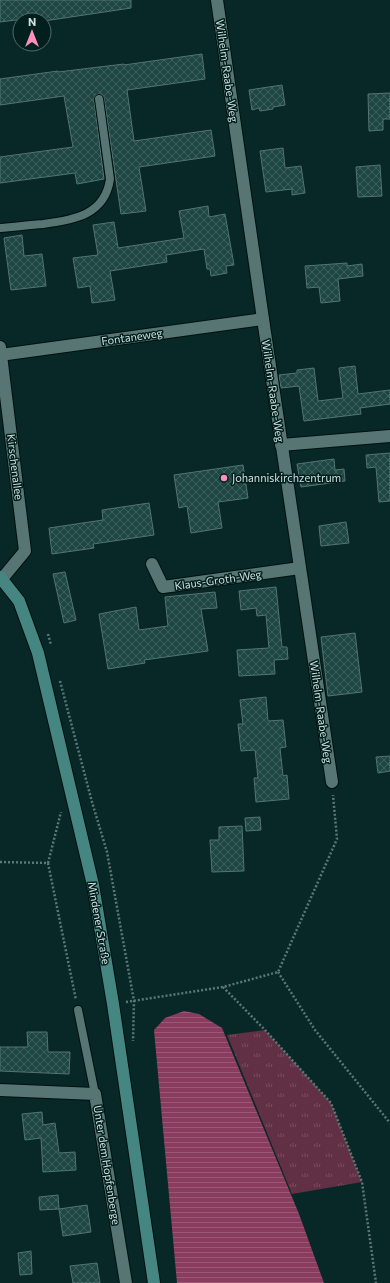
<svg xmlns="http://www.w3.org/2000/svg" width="390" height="1283" font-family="Commissioner,sans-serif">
<defs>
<pattern id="grass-tufts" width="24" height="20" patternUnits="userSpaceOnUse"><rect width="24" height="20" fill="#613044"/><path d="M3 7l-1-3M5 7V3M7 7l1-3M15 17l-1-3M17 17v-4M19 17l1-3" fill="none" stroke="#774e5f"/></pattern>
<pattern id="water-rules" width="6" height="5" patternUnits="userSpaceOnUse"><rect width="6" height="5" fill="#893c5e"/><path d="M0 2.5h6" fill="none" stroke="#995875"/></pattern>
<pattern id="building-cross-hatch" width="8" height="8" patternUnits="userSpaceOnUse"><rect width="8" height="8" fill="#1e4643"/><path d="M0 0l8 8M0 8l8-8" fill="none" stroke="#3e605e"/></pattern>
</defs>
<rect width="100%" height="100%" fill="#082827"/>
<path fill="url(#grass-tufts)" d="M 265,1030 L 331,1103 L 362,1182 L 292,1194 L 227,1035 Z"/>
<path fill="url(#water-rules)" d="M 184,1011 L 199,1014 L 222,1028 L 299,1214 L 324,1283 L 177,1283 L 154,1030 L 165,1018 Z"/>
<g fill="url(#building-cross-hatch)" stroke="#547472">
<path d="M 0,0 L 131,0 L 131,8 L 44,21 L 44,20 L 16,20 L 0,22 Z"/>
<path d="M 202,54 L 205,79 L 127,90 L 134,141 L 211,130 L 215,156 L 139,167 L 146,211 L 121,214 L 104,98 L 101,94 L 95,95 L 94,100 L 104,179 L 77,184 L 75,173 L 0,183 L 0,157 L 73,147 L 64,96 L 0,105 L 0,79 L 58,71 L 58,72 L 124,64 L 124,65 Z"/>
<path d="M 282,85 L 285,105 L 273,107 L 273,109 L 260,111 L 259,108 L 252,110 L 249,90 Z"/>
<path d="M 390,93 L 390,119 L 383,119 L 383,130 L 369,131 L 368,94 Z"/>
<path d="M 283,148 L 285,168 L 301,166 L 305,193 L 292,195 L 292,189 L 266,192 L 260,151 Z"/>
<path d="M 380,165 L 382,196 L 358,197 L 356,167 Z"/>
<path d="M 208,206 L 209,217 L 225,214 L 234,265 L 226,266 L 227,273 L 211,276 L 210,269 L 207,269 L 204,249 L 166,255 L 167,262 L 110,271 L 115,300 L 92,303 L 90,286 L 78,288 L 73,258 L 98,255 L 93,225 L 114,222 L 118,248 L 184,238 L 179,211 Z"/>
<path d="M 22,235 L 24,256 L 42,254 L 46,286 L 11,290 L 4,238 Z"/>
<path d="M 347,263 L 347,266 L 362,264 L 363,276 L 338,279 L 340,301 L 321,303 L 319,287 L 307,288 L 305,266 Z"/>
<path d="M 355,366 L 358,394 L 390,390 L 390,404 L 360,408 L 361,414 L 304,421 L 299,386 L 281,388 L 279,375 L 297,373 L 297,370 L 314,368 L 318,401 L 343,398 L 339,368 Z"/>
<path d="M 390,453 L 390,501 L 379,502 L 376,467 L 367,468 L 366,455 Z"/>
<path d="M 334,459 L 335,470 L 344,469 L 345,481 L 301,487 L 297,464 Z"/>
<path d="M 243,465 L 248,498 L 218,502 L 222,528 L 191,533 L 187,506 L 179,508 L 174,475 Z"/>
<path d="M 149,503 L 154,535 L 93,544 L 94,548 L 52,554 L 49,528 L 103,520 L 102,510 Z"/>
<path d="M 346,522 L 349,543 L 321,546 L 319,526 Z"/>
<path d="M 65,572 L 76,620 L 64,623 L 53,574 Z"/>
<path d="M 276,587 L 282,647 L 287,647 L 288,659 L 274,660 L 275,674 L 239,676 L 237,650 L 269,648 L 266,615 L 257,616 L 256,608 L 241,610 L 239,591 Z"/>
<path d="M 215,592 L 217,608 L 201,609 L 208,651 L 144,660 L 145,663 L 108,669 L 99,614 L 136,607 L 139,630 L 168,626 L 165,597 Z"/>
<path d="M 355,633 L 362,692 L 328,696 L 321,637 Z"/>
<path d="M 266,697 L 268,721 L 283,720 L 286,747 L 280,748 L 283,776 L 287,775 L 289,799 L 256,802 L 254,778 L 258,778 L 255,750 L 241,751 L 238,724 L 243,724 L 240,700 Z"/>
<path d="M 390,756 L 390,771 L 378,773 L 376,757 Z"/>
<path d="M 260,817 L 261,830 L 246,831 L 245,818 Z"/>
<path d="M 242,826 L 244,871 L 212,872 L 210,840 L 219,840 L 219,827 Z"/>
<path d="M 27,1032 L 47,1032 L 48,1052 L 70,1052 L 69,1074 L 0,1071 L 0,1047 L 28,1047 Z"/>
<path d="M 42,1112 L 43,1125 L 55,1123 L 59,1153 L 75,1152 L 76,1170 L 43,1172 L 41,1138 L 25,1140 L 22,1114 Z"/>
<path d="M 58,1195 L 59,1209 L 40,1210 L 39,1197 Z"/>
<path d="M 87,1205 L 91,1232 L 63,1236 L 59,1209 Z"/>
<path d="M 31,1251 L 32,1274 L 20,1275 L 18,1253 Z"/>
<path d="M 97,1263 L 100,1283 L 73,1283 L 70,1266 Z"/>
</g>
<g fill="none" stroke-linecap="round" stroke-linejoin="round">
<defs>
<g id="lane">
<path d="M 0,228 C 14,227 29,225 43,224 C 74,220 105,215 110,179 L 99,99"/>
<path d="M 78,1010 L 95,1094"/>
</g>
<g id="street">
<path d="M 217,0 L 263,319 L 332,782"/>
<path d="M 0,347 L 25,551 L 1,580"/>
<path d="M 0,355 L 263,319"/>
<path d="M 281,445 L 390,436"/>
<path d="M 152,564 L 163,587 L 300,568"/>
<path d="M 0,1090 L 95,1094 L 126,1283"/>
</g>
<path id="secondary" d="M 0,577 L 19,601 L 38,653 L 93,885 L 113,1004 L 154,1283"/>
</defs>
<use href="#lane" stroke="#00100f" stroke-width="10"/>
<use href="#street" stroke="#00100f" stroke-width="14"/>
<use href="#secondary" stroke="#00100f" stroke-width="14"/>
<g stroke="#5d7775" stroke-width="2.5" stroke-dasharray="2 2" stroke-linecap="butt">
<path d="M 48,634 L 51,645"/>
<path d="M 60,681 L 92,802 L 107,852 L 134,1001 L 133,1041"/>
<path d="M 0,862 L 48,863 L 76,1000"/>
<path d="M 48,863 L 61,812"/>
<path d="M 278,972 L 315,1030 L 390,1123"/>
<path d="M 223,987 L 265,1030 L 331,1103 L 362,1182 L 376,1283"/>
<path d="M 126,1002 L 223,987 L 278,972 L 337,839 L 333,795"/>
</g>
<use href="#lane" stroke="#567573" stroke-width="8"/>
<use href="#street" stroke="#567573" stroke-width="12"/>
<use href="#secondary" stroke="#468682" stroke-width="12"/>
</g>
<circle fill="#fe8ebc" stroke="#001f1d" stroke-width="1.5" cx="224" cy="478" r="4"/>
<g text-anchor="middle" stroke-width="3" stroke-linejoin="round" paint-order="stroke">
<g font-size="11" fill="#cfe0de" stroke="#001f1d">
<text transform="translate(227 71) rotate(82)" y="4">Wilhelm-Raabe-Weg</text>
<text transform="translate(132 337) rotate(-8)" y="4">Fontaneweg</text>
<text transform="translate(273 391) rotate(82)" y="4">Wilhelm-Raabe-Weg</text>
<text transform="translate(15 467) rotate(83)" y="4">Kirschenallee</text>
<text transform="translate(218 580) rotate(-8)" y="4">Klaus-Groth-Weg</text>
<text transform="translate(321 712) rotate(82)" y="4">Wilhelm-Raabe-Weg</text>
<text transform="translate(99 923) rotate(80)" y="4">Mindener Straße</text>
<text transform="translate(107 1165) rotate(81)" y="4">Unter dem Hopfenberge</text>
</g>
<g font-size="11" fill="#cfe0de" stroke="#001f1d" text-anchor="start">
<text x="232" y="482">Johanniskirchzentrum</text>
</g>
</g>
<g transform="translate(32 32)"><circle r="19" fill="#001f1d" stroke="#536c6a"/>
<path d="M0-3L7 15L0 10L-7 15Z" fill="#fe8ebc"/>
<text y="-6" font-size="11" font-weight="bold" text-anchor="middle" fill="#cfe0de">N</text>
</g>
</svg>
